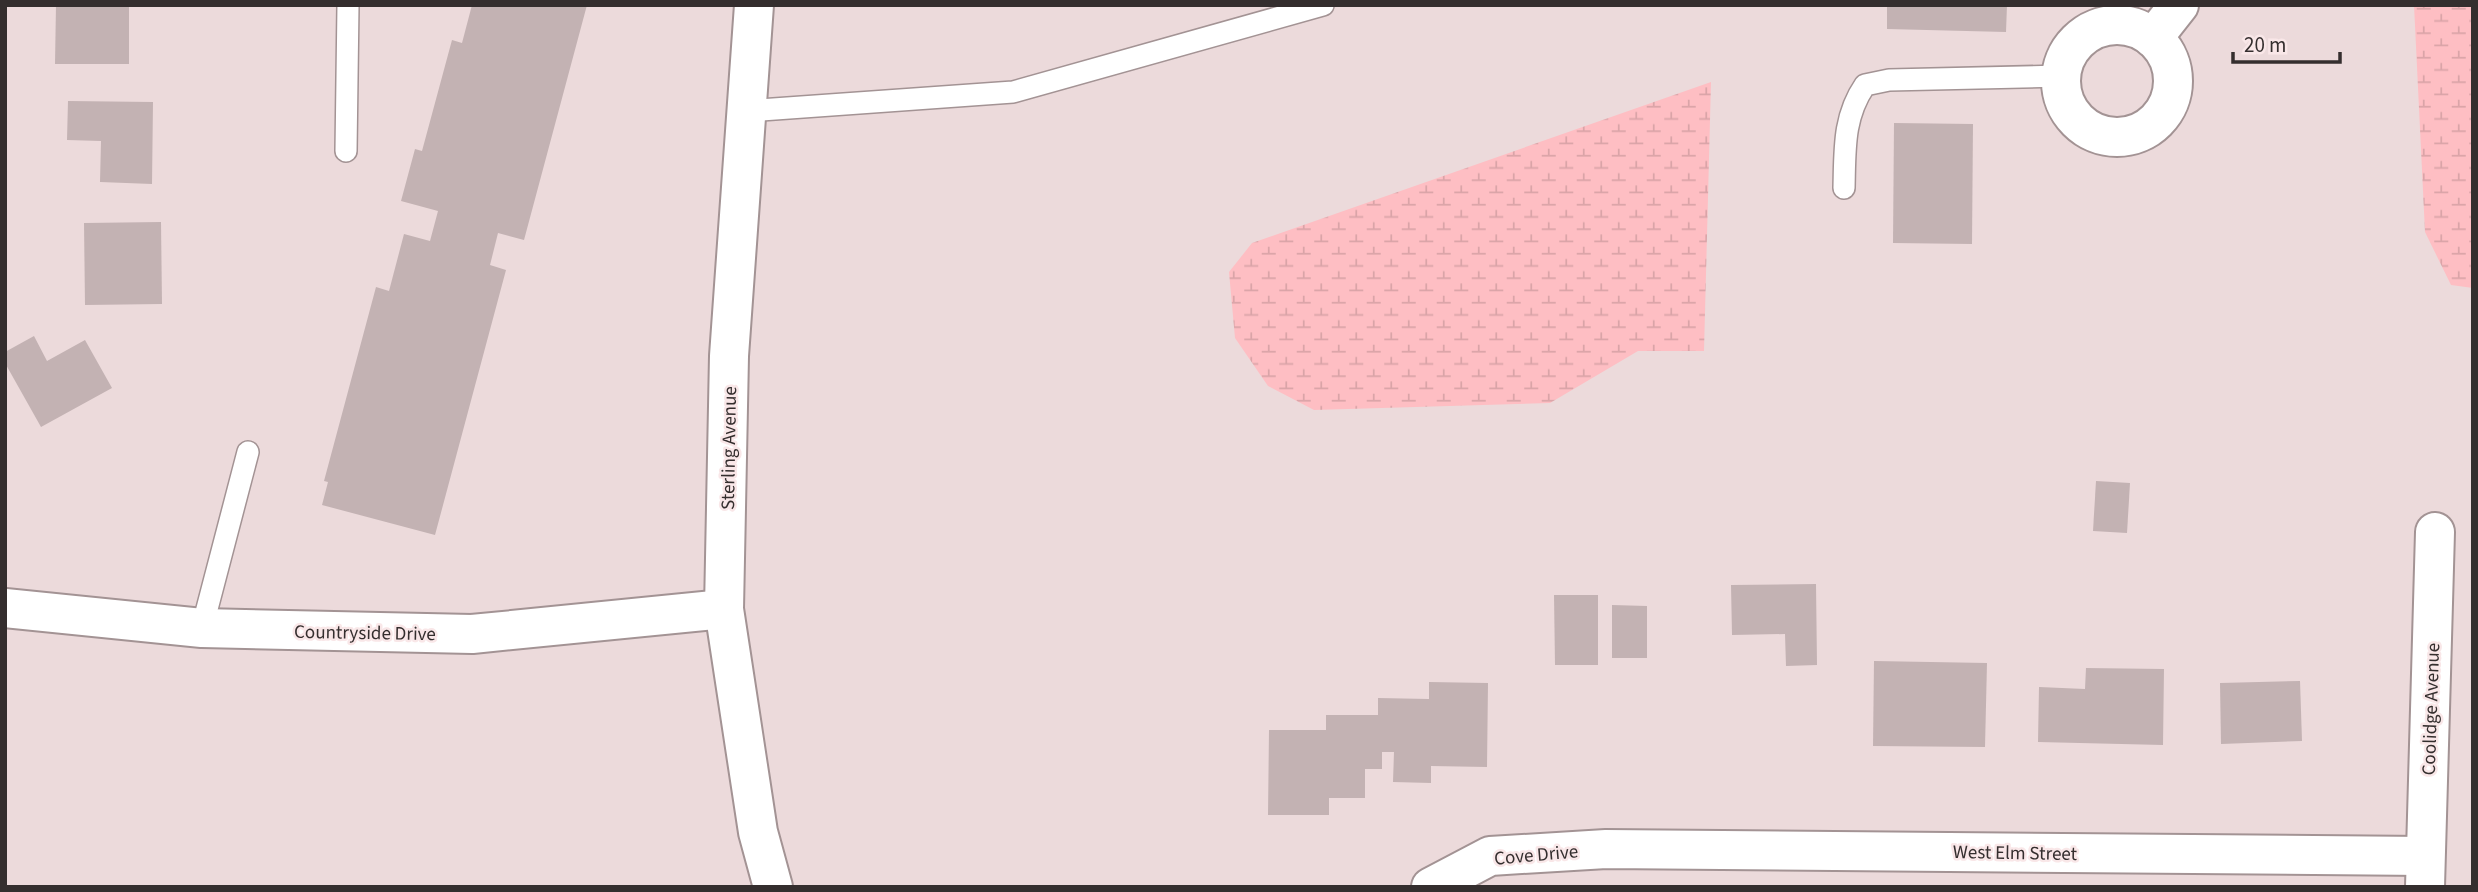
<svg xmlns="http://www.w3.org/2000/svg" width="2478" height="892" font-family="'Source Sans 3',sans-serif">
<defs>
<pattern id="wetland-marsh" width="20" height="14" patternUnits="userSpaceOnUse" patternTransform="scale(1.75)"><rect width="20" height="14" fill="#febec3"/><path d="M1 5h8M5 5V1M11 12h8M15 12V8" fill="none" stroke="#daa4a8"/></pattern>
</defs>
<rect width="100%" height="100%" fill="#ecdadb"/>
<g fill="url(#wetland-marsh)">
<path d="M 2414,5 L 2473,5 L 2473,288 L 2451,285 L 2425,232 Z"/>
<path d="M 1711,82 L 1704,351 L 1638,351 L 1550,403 L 1314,410 L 1268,386 L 1235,338 L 1229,272 L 1252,243 Z"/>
</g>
<g fill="#c3b2b3">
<path d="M 56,5 L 129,5 L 129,64 L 55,64 Z"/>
<path d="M 472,5 L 587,5 L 524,240 L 498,233 L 490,265 L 506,270 L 435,535 L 322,505 L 328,482 L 324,481 L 376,287 L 389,291 L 404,234 L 430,241 L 438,211 L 401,201 L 415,149 L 422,151 L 452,40 L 462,43 Z"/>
<path d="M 1887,5 L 2007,5 L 2006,32 L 1887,29 Z"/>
<path d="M 68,101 L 153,102 L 152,184 L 100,182 L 101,141 L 67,140 Z"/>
<path d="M 1894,123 L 1973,124 L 1972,244 L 1893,243 Z"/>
<path d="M 161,222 L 162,304 L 85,305 L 84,223 Z"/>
<path d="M 34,336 L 47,361 L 85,340 L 112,388 L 41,427 L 5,363 L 5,352 Z"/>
<path d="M 2096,481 L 2130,483 L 2127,533 L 2093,531 Z"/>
<path d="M 1816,584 L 1817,665 L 1786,666 L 1785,634 L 1732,635 L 1731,585 Z"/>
<path d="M 1554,595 L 1598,595 L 1598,665 L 1555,665 Z"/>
<path d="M 1612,605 L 1647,606 L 1647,658 L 1612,658 Z"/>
<path d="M 1874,661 L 1987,663 L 1985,747 L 1873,746 Z"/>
<path d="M 2086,668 L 2164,669 L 2163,745 L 2038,742 L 2039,687 L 2085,689 Z"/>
<path d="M 2300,681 L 2302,741 L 2221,744 L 2220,683 Z"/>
<path d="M 1429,682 L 1488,683 L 1487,767 L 1431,766 L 1431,783 L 1393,782 L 1394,752 L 1382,752 L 1382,769 L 1365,769 L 1365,798 L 1329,798 L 1329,815 L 1268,815 L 1269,730 L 1326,730 L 1326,715 L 1378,715 L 1378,698 L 1429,699 Z"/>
</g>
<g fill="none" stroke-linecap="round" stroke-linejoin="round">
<defs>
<g id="lane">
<path d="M 746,111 L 1013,92 L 1323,5"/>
<path d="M 346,151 L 348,5"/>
<path d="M 1844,188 C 1845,150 1843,117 1865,85 L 1889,80 L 2061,76"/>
<path d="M 202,628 L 248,452"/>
</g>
<g id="street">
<path d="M 754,5 L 729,356 L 724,609 L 758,832 L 773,887"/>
<circle cx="2117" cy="81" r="56"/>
<path d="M 2153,38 L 2179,5"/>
<path d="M 5,608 L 202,628 L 472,634 L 724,609"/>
<path d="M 1431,887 L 1490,856 L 1606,849 L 2425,856"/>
<path d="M 2425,887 L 2435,532"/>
</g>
</defs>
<use href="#lane" stroke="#a39394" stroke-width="24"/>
<use href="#street" stroke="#a39394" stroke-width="42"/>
<use href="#lane" stroke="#fff" stroke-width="21"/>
<use href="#street" stroke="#fff" stroke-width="38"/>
</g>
<g text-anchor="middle" stroke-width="5" stroke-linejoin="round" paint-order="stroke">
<g font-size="19" fill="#342e2e" stroke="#f9e7e8">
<text transform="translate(728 448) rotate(-89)" y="7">Sterling Avenue</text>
<text transform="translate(365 632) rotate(1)" y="7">Countryside Drive</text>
<text transform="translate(2430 709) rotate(-88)" y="7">Coolidge Avenue</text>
<text transform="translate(2015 852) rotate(1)" y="7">West Elm Street</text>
<text transform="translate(1536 854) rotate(-5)" y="7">Cove Drive</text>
</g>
</g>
<rect width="2478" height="892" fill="none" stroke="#342e2e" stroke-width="14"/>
<path d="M2233 52v10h107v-10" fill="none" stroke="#342e2e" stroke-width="3.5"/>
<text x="2244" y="52" font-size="21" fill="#342e2e" stroke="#f9e7e8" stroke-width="5" paint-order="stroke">20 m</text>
</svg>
